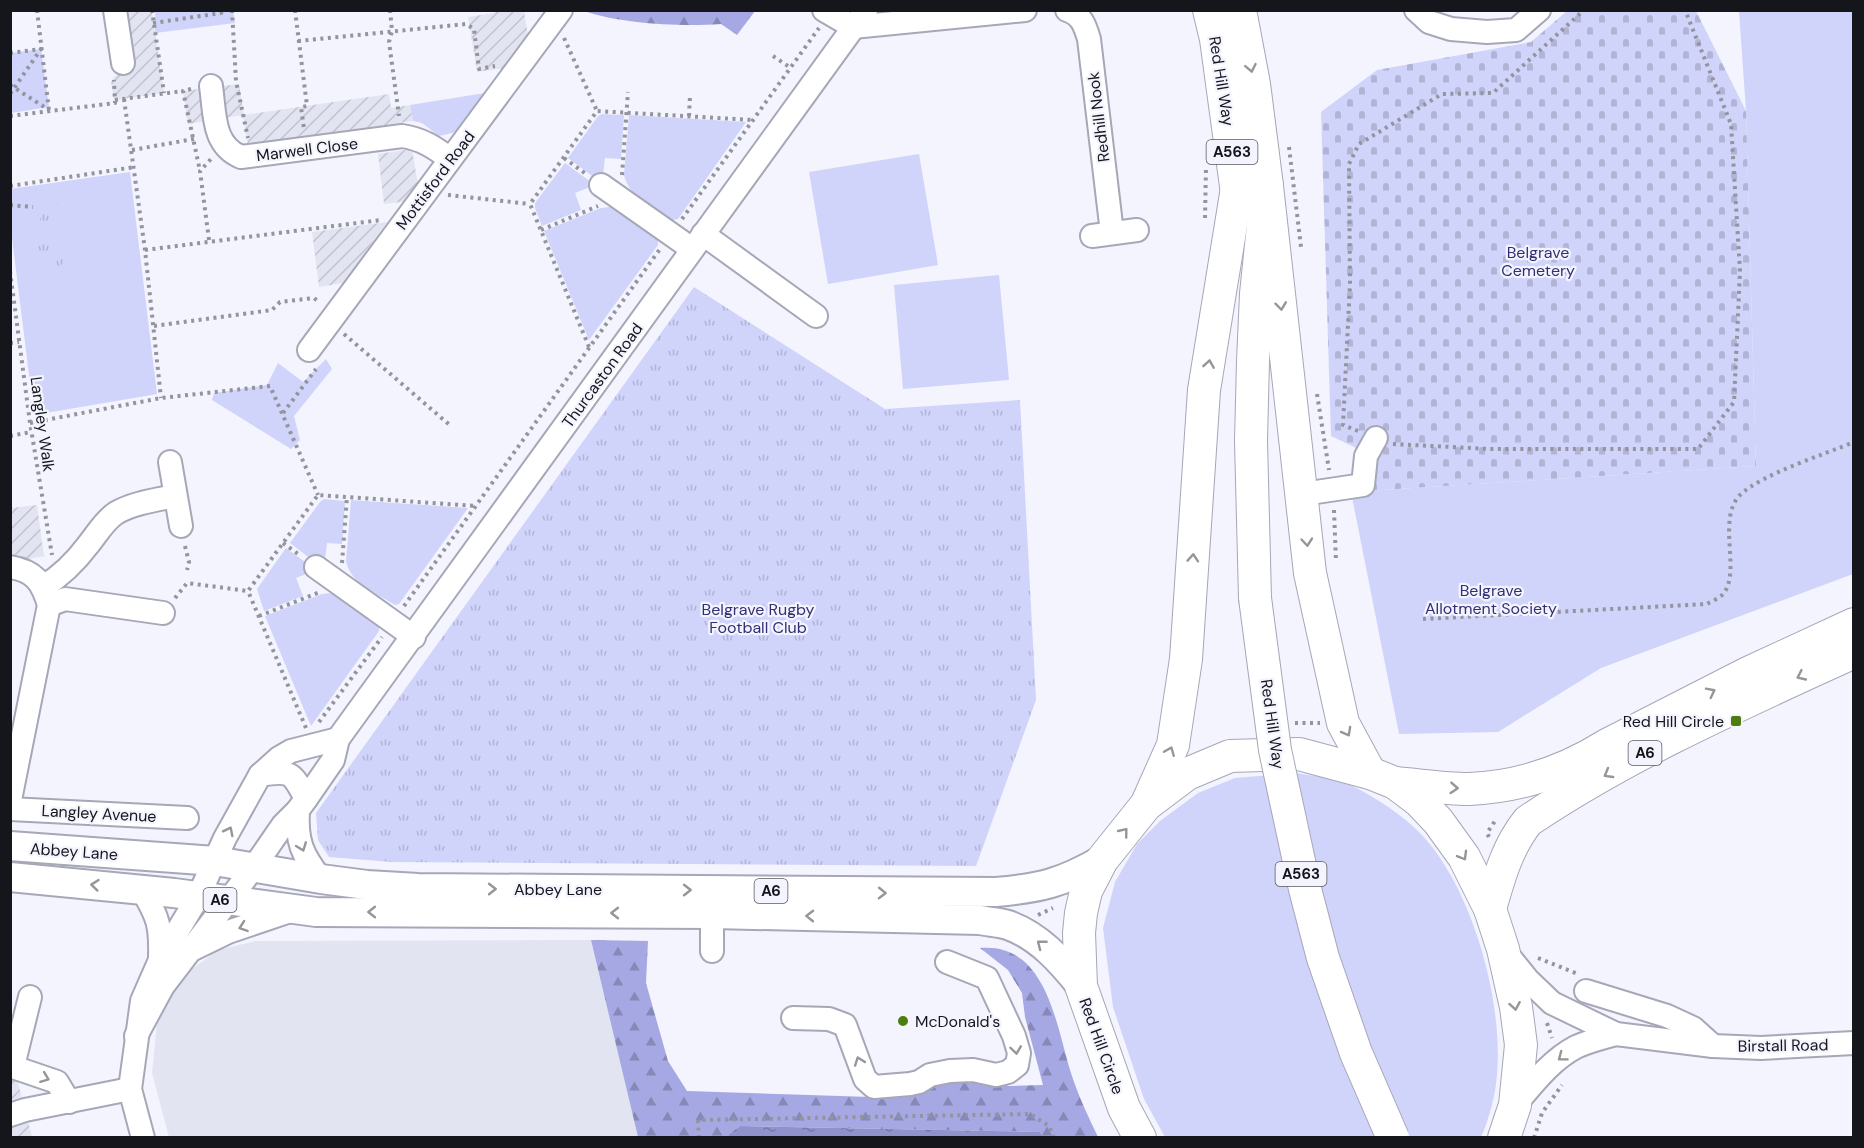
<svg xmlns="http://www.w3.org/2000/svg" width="1864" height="1148" font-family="'DM Sans',sans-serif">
<defs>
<pattern id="industrial-furrows" width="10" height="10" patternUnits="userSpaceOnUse" patternTransform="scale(1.5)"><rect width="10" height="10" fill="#e2e4f2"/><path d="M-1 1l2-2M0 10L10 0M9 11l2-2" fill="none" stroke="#c1c3cf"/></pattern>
<pattern id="forest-firs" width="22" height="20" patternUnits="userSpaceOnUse" patternTransform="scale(1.5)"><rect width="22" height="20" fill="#a6a8e3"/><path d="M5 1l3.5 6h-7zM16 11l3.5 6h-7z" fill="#8688b7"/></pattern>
<pattern id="cemetery-stones" width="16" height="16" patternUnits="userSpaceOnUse" patternTransform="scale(1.5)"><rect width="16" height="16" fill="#d0d3fa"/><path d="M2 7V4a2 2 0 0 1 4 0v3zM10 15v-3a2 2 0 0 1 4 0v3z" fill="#b2b4d6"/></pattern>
<pattern id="park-tufts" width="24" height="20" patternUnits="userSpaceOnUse" patternTransform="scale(1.5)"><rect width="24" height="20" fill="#d0d3fa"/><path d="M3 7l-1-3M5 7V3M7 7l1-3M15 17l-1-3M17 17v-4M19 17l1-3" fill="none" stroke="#b2b4d6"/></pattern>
<pattern id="water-ripples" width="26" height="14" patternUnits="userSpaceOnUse" patternTransform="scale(1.5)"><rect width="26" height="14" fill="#9092cb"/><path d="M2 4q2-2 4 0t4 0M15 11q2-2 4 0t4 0" fill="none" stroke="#7476a4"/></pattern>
</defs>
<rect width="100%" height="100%" fill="#f3f4fe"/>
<path fill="#e2e4f2" d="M 591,940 L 638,1137 L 169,1137 L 152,1073 L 157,1023 L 170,993 L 192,969 L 218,950 L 256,941 Z"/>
<g fill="url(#industrial-furrows)">
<path d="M 125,11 L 152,11 L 164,93 L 114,100 L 111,81 L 119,72 L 133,69 Z"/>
<path d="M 494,11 L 524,11 L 528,36 L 505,68 L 477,72 L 468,17 L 494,13 Z"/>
<path d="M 239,84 L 244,115 L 389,94 L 391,108 L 410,105 L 413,121 L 248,145 L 243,115 L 188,124 L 183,91 Z"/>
<path d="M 412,149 L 419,191 L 409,201 L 384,204 L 378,154 Z"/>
<path d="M 387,222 L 343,283 L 319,287 L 312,232 Z"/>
<path d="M 37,505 L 44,556 L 29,559 L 11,555 L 11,508 Z"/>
<path d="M 10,1071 L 15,1071 L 32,1137 L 11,1137 Z"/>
</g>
<g fill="#d0d3fa">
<path d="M 155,11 L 233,11 L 235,23 L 155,33 Z"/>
<path d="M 1739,11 L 1853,11 L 1853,574 L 1601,668 L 1498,732 L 1399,734 L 1351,492 L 1756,466 L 1746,111 Z"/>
<path d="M 41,49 L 49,107 L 11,113 L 11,53 Z"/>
<path d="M 485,93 L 456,132 L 439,136 L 422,123 L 413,121 L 410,105 Z"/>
<path d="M 602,114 L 624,115 L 621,159 L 605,158 L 603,175 L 599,181 L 568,158 L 598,116 Z"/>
<path d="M 629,115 L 746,122 L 678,219 L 673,220 C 655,208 629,198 624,175 Z"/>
<path d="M 919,154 L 938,265 L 828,284 L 809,172 Z"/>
<path d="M 565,163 L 595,185 L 575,193 L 581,210 L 542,226 L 535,208 L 535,203 Z"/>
<path d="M 130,172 L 157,394 L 34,415 L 11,230 L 10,189 Z"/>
<path d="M 610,207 L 658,239 L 658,245 L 589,340 L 544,231 L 601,208 Z"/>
<path d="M 999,275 L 1009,380 L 903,389 L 894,285 Z"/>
<path d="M 326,359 L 332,369 L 294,416 L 300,440 L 291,449 L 212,400 L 214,393 L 267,385 L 278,363 L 303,382 Z"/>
<path d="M 324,499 L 345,501 L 342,544 L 327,543 L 325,560 L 320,566 L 290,543 L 320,502 Z"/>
<path d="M 351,500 L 468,508 L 399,604 L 395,605 C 376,593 350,583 346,561 Z"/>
<path d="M 286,548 L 316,570 L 296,578 L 303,596 L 264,611 L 257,589 Z"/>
<path d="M 331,593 L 379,624 L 379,631 L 311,726 L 265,616 L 322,594 Z"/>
<path d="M 1297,773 C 1310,776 1325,776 1338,780 C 1362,788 1400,813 1418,831 C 1477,889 1515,1034 1490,1112 C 1487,1121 1485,1130 1480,1138 L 1165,1137 L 1144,1099 L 1113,1007 L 1103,928 L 1115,882 L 1137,844 L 1160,821 L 1198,793 L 1235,778 Z"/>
</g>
<g fill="url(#forest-firs)">
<path d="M 584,11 L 755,11 L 737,35 L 721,24 C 681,27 622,24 584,11 Z"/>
<path d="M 591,940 L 648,941 L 646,983 L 668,1061 L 687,1091 L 871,1097 L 879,1092 L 929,1089 L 942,1082 L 982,1076 L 1009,1086 L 1043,1085 L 1025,1017 L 1022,993 L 1008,970 L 980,948 C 1047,942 1056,1026 1071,1073 C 1078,1095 1088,1116 1098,1137 L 1043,1137 L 1040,1132 L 740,1126 L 729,1134 L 729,1137 L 638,1137 Z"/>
</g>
<path fill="url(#cemetery-stones)" d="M 1567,11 L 1696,11 L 1746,111 L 1756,466 L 1351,492 L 1371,455 L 1331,436 L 1321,112 L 1377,70 L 1531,42 Z"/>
<g fill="url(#park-tufts)">
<path d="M 47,199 L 52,199 L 58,205 L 58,223 L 53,229 L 44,228 L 40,219 L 41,205 Z"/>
<path d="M 61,236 L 69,239 C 71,246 70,252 67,258 C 53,282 16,265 38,243 L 48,244 Z"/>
<path d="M 694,287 L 885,409 L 1020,400 L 1036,700 L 976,866 L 392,862 L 329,857 L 318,840 L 316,813 Z"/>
</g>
<path fill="url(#water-ripples)" d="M 740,1126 L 1040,1132 L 1043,1137 L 729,1137 L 729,1134 Z"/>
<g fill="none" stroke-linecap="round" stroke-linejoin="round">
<defs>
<g id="minor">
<path d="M 115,10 L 123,63"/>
<path d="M 824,10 L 853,27 L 1025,10"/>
<path d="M 1067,10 C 1082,15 1085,26 1089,39 L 1112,233"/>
<path d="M 1416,10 L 1429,22 L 1451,29 L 1487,32 L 1516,30 L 1539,10"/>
<path d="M 211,86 C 215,113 212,145 241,157 L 402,136 C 422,139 434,147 450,159"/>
<path d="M 601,185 L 692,249"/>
<path d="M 703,234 L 816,316"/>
<path d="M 1092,236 L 1137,230"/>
<path d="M 309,350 L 561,10"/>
<path d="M 170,462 L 181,526"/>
<path d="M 1303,494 L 1363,485 L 1366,456 L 1376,438"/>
<path d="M 10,567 C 35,571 42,582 49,605 L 10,800"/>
<path d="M 316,567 L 414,637"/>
<path d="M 43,587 C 61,576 76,561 88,545 C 97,534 104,521 116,513 C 133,503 156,500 175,496"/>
<path d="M 49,605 L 65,599 L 163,613"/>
<path d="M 260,775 C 291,770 292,772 306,799"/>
<path d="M 10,809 L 187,818"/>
<path d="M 298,810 C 296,841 302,855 321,879"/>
<path d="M 142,890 C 159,918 161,927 160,960"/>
<path d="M 193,949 L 228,932 L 293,910"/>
<path d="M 712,951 L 712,914"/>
<path d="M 1507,954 L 1528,980 L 1552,1003 L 1616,1034 L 1713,1046 L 1761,1048 L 1854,1043"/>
<path d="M 1586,991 L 1667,1016 L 1693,1028 L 1713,1046"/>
<path d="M 793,1018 L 829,1019 L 845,1025 L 865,1079 L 874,1087 L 910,1084 L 919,1082 L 930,1075 L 950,1071 L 973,1070 L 996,1075 L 1008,1072 L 1017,1065 L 1019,1053 L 1014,1036 L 987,978 L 947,962"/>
<path d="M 136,1036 L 163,986 L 254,867 L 283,825 L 298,810 L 306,799 L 333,760 L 338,739 L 343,732 L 866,10"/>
<path d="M 10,1066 L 57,1082 L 69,1102"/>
<path d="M 13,1066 L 30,997"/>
<path d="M 1515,1105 C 1533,1084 1551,1060 1576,1047 C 1589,1041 1602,1038 1616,1034"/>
<path d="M 10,1115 L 25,1110 L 130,1089"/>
<path d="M 143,1138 L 130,1089 L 142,1001 L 160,960 L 198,897 L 225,838 L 260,775 L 279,758 L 291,751 L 338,739"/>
</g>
<g id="major">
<path d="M 10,846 L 215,861 L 321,879 L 367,885 L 418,888 L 996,892 C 1041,888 1062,883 1102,860"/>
<path d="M 10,877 L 174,893 L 316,912 L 712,914 L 980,920 C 989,922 999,922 1008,925 C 1039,936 1061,961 1081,986"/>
</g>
<g id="highway">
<path d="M 1209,10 L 1216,39 L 1239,208"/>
<path d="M 1240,10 L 1254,84 L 1267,186 L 1256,294 L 1253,361 L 1251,441 L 1255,598"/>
<path d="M 1267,186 L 1310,573 L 1343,723 L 1370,773"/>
<path d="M 1395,783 C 1419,785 1445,789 1469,789 C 1520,787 1564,772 1607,745 L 1748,673 L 1854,624"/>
<path d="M 1148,801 L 1173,745 L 1186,659 L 1204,390 L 1237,188"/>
<path d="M 1490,909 C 1499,878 1507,847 1528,821 C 1629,753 1743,703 1854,652"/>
<path d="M 1140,1138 L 1124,1108 L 1081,986 L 1079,933 L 1081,913 L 1086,891 L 1102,860 L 1146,805 L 1187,774 L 1230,756 L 1299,754 L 1370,773 L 1395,783 L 1419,801 L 1438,821 L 1464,857 L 1490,909 L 1503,949 L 1516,1007 L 1521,1045 L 1515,1105 L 1504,1138"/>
</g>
</defs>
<use href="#minor" stroke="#a6a7b7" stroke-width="26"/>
<use href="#major" stroke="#a6a7b7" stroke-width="32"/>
<use href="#highway" stroke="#a6a7b7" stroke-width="34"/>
<g stroke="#93949d" stroke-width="4" stroke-dasharray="3 4.5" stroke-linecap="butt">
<path d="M 37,10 L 49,111"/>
<path d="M 152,10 L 164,93"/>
<path d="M 232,10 L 236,81 L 248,138"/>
<path d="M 295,10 L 307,106 L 301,107 L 304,129"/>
<path d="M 390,10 L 392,31 L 389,42 L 399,116"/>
<path d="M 153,23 L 221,13 L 224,10"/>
<path d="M 564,38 L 597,111"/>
<path d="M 298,41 L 466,24 L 474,29 L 479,69 L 495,66"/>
<path d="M 10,53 L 41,49 L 10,94"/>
<path d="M 773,56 L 791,68"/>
<path d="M 10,85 L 49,110"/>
<path d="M 191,89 L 183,91 L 200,171"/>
<path d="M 124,99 L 145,250 L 161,398"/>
<path d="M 115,100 L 183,91"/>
<path d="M 10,116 L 115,103 L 114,80"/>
<path d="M 689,116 L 690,96"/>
<path d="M 1289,147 L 1301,247"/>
<path d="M 132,150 L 194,139"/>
<path d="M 564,158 L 586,174"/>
<path d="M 622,175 L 628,92"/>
<path d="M 10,186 L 135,167"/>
<path d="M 448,195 L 530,204"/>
<path d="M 10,205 L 33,207"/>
<path d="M 1205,218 L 1206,166"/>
<path d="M 682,219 L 819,28"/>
<path d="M 541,230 L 598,206"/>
<path d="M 209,240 L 200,171 L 211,159"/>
<path d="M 145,250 L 381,220"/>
<path d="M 10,271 L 30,423 L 52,555"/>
<path d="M 154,326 L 272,310 L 280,302 L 314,298 L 320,303"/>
<path d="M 344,334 L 452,427"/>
<path d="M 10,343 L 19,342"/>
<path d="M 589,347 L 530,204 L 597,111 L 753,120"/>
<path d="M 1317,394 L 1329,470"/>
<path d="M 283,413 L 316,369"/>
<path d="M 30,423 L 161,398 L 270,386 L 318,495"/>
<path d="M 1358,431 L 1343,425 L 1350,284 L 1349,164 L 1359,144 L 1442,94 L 1493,93 L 1584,10"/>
<path d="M 10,436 L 31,432"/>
<path d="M 1393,444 L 1490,449 L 1698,449 L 1734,402 L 1740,271 L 1731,124 L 1685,10"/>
<path d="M 1334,510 L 1336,562"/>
<path d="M 283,543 L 301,556"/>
<path d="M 185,546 L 189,562 L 187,570"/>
<path d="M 342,563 L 347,497"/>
<path d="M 175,598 L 187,583 L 248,591"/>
<path d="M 404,606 L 660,249"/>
<path d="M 259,616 L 320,592"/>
<path d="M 1423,619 L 1707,604 C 1712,601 1720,598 1723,594 C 1742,572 1716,520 1740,495 C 1762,474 1823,455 1854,442"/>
<path d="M 319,722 L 382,637"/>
<path d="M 1295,723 L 1320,723"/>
<path d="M 306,728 L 248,591 L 318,495 L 476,506"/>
<path d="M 1489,837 L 1487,833 L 1495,821"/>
<path d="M 1038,915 L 1053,908"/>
<path d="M 1538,958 L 1578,974"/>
<path d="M 1547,1023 L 1552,1038"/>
<path d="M 699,1138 L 698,1120 L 1030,1114 L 1049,1126 L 1054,1138"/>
<path d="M 1534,1138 L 1542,1113 L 1562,1085"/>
</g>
<use href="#minor" stroke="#fff" stroke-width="22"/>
<use href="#major" stroke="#fff" stroke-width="28"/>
<use href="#highway" stroke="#fff" stroke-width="32"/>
<defs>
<path id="highway-bridge" d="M 1255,598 L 1275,750 L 1305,889 L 1323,958 L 1356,1053 L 1393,1138"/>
</defs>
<use href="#highway-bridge" stroke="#a6a7b7" stroke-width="34" stroke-linecap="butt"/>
<use href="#highway-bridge" stroke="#fff" stroke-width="32"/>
</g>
<defs><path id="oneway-chevron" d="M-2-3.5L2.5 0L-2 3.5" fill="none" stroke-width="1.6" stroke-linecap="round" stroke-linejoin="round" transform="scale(1.5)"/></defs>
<g stroke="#969699">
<use href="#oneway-chevron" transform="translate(1251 68) rotate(79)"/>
<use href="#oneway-chevron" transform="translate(1281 306) rotate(83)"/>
<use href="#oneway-chevron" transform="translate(1209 364) rotate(-81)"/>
<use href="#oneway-chevron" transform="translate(1307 542) rotate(85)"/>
<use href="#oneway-chevron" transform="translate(1193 558) rotate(-86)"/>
<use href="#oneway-chevron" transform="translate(1801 676) rotate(155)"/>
<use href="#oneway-chevron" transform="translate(1711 692) rotate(-27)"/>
<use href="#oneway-chevron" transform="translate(1347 732) rotate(61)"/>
<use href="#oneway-chevron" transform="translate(1170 751) rotate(-68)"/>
<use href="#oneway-chevron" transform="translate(1608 774) rotate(150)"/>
<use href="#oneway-chevron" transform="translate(1454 788) rotate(4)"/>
<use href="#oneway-chevron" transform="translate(229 831) rotate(-63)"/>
<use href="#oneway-chevron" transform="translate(1124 832) rotate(-51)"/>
<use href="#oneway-chevron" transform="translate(302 847) rotate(69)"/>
<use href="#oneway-chevron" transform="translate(1463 856) rotate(60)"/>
<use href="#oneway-chevron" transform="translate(95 885) rotate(-174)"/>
<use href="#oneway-chevron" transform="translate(492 889)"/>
<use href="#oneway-chevron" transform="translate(687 890)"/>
<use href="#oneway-chevron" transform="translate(882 893) rotate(1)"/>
<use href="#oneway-chevron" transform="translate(372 912) rotate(-180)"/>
<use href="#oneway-chevron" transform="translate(615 913) rotate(-180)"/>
<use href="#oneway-chevron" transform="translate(810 916) rotate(-179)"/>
<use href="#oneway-chevron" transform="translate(243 927) rotate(161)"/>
<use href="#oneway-chevron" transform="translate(1041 944) rotate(-142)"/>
<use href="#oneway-chevron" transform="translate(1515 1006) rotate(80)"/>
<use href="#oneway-chevron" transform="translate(1016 1050) rotate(82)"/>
<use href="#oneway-chevron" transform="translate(1562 1057) rotate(143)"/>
<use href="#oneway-chevron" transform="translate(859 1061) rotate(-110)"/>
<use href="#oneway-chevron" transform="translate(45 1078) rotate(21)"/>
</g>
<g fill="#4c7e0d" stroke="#f3f4fe" stroke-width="2">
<rect x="1730" y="715" width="12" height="12" rx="3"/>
<circle cx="903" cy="1021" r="6"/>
</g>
<g text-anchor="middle" stroke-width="4.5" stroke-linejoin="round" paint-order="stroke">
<g fill="#f3f4fe" stroke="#585960" stroke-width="1.5">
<rect x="1206.5" y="140" width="51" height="24" rx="4.5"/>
<rect x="1628.5" y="741" width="33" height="24" rx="4.5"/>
<rect x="1275.5" y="862" width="51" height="24" rx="4.5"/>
<rect x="754.5" y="879" width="33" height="24" rx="4.5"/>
<rect x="203.5" y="888" width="33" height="24" rx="4.5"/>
</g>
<g font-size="15" font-weight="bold" fill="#15161c">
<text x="1232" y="157">A563</text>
<text x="1645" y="758">A6</text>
<text x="1301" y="879">A563</text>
<text x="771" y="896">A6</text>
<text x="220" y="905">A6</text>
</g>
<g font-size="16" fill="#15161c" stroke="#f3f4fe">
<text transform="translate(1222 81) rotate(81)" y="6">Red Hill Way</text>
<text transform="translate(1098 117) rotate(-97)" y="6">Redhill Nook</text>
<text transform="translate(307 149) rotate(-7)" y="6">Marwell Close</text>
<text transform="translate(435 180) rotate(-53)" y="6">Mottisford Road</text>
<text transform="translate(602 375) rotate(-54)" y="6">Thurcaston Road</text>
<text transform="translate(43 424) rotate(82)" y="6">Langley Walk</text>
<text transform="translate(1273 724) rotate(82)" y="6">Red Hill Way</text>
<text transform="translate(99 813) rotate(3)" y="6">Langley Avenue</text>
<text transform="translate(74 851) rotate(4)" y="6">Abbey Lane</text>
<text x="558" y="895">Abbey Lane</text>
<text transform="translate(1783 1045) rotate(-1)" y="6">Birstall Road</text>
<text transform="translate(1102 1046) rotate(70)" y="6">Red Hill Circle</text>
</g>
<g font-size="16" fill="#342f74" stroke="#f3f4fe">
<text x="1538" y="258">Belgrave<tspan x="1538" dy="18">Cemetery</tspan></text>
<text x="1491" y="596">Belgrave<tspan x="1491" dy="18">Allotment Society</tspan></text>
<text x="758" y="615">Belgrave Rugby<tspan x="758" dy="18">Football Club</tspan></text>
</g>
<g font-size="16" fill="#15161c" stroke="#f3f4fe" text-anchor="end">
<text x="1724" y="727">Red Hill Circle</text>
<text x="915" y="1027" text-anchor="start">McDonald's</text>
</g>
</g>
<rect width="1864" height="1148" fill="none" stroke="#15161c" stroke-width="24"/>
</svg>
